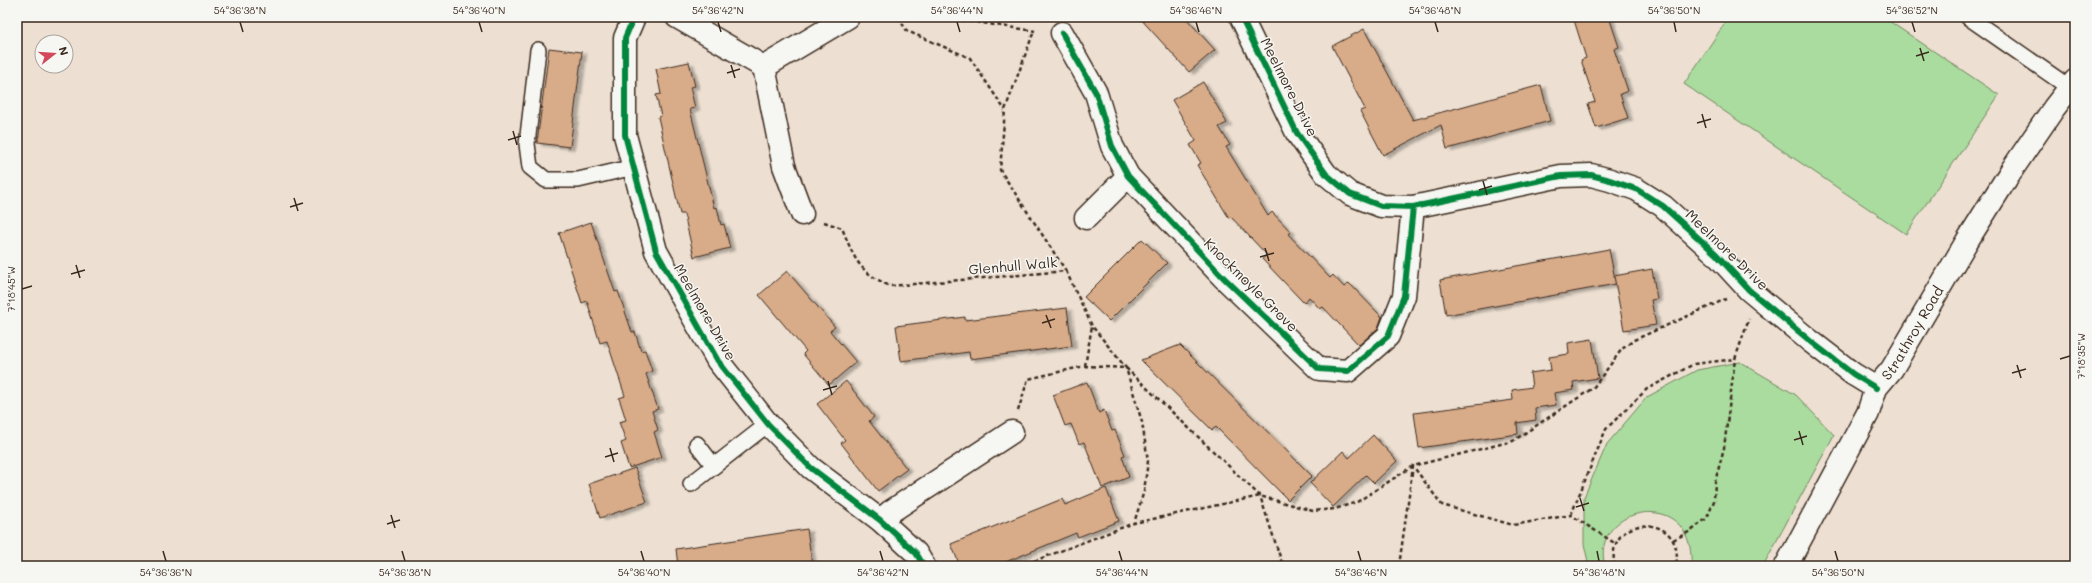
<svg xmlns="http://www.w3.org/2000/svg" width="2092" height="583" font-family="Mali,sans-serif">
<defs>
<filter id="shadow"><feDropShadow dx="4.5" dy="2.5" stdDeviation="1" flood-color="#0004"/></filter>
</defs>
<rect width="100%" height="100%" fill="#ede0d2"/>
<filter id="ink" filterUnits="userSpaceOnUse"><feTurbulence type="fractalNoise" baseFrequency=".025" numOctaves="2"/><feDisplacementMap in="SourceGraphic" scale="8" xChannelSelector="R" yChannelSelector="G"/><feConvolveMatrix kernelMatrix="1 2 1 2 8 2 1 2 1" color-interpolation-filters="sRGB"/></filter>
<g filter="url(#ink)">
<g fill="#a9dc9e" stroke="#72835e">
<path d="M 1729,17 L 1883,17 L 1999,95 L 1906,234 L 1684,84 Z"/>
<path d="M 1740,362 L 1796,395 L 1834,435 L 1763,566 L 1691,566 C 1696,484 1588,506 1605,566 L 1589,566 L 1584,544 L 1584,497 L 1607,444 L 1647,397 L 1697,370 Z"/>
</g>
<g fill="#d8ab89" stroke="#3b2a1e" filter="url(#shadow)">
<path d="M 1139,17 L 1185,17 L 1215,50 L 1189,72 Z"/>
<path d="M 1573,17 L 1609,17 L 1619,47 L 1614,49 L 1628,91 L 1620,94 L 1628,118 L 1596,128 L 1588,104 L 1595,102 L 1581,60 L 1586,58 Z"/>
<path d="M 1364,29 L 1413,120 L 1541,85 L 1550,121 L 1447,149 L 1441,125 L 1383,155 L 1360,111 L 1365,109 L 1332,46 Z"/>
<path d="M 549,48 L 582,52 L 570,147 L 537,143 Z"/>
<path d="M 689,62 L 695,86 L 690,87 L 695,108 L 690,109 L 714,208 L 717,207 L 721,225 L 724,224 L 730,248 L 694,257 L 684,214 L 680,214 L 658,117 L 661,116 L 656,95 L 661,94 L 656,69 Z"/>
<path d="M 1203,82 L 1227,123 L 1219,127 L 1230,145 L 1226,147 L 1268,216 L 1272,212 L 1291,232 L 1288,234 L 1330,278 L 1333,275 L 1344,287 L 1349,283 L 1382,317 L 1378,328 L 1359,345 L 1323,307 L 1320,309 L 1309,297 L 1304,303 L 1262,259 L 1267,255 L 1231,217 L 1229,218 L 1197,165 L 1201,163 L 1190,145 L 1196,141 L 1172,100 Z"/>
<path d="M 591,222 L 615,292 L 618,291 L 632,332 L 635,332 L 641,351 L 645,350 L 652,371 L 646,374 L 658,409 L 652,411 L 658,430 L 654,432 L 662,457 L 629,468 L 621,443 L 626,441 L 619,422 L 626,420 L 619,398 L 625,396 L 607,341 L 600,343 L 587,301 L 582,303 L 559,233 Z"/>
<path d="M 1142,239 L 1167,263 L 1109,321 L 1084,297 Z"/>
<path d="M 1609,249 L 1616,284 L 1446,315 L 1440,280 Z"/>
<path d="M 1652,269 L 1657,299 L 1651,300 L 1656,325 L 1624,330 L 1614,276 Z"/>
<path d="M 787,271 L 835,327 L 830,331 L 856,362 L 829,385 L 803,354 L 806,351 L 759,295 Z"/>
<path d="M 1067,308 L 1072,346 L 970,359 L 969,352 L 901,361 L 896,326 L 965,317 L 965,320 Z"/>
<path d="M 1592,339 L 1598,378 L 1573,382 L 1574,390 L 1554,393 L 1556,405 L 1535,408 L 1536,420 L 1517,423 L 1518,434 L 1419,448 L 1414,413 L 1513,400 L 1512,390 L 1532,387 L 1530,373 L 1551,370 L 1549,357 L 1569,354 L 1568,343 Z"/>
<path d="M 1180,345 L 1312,476 L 1288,500 L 1216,427 L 1212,430 L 1141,360 Z"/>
<path d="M 846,381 L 874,417 L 869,421 L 907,469 L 878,491 L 841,443 L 845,440 L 817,404 Z"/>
<path d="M 1087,382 L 1099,413 L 1104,410 L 1112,431 L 1115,430 L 1125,455 L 1122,456 L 1129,477 L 1102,488 L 1084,442 L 1079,444 L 1071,424 L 1065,426 L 1053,395 Z"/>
<path d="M 1373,435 L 1397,461 L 1374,483 L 1366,475 L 1333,507 L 1310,483 L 1343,451 L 1349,458 Z"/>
<path d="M 635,468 L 647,502 L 600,518 L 589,484 Z"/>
<path d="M 1106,488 L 1119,521 L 1078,537 L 1076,533 L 996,566 L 960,566 L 951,544 L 1062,499 L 1065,505 Z"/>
<path d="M 807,529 L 812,563 L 789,566 L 678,566 L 676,549 Z"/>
</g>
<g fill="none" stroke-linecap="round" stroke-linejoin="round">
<defs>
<g id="lane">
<path d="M 1968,17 L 2070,88"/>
<path d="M 538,50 L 527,144 L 530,167 L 546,180 L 578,180 L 634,167"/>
<path d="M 697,444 L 714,466"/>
<path d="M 691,484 L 768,424"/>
</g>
<g id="street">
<path d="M 634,17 L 625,38 L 625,135 L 656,251 L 718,361 L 768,424 L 811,468 L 880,520 L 916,553 L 924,566"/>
<path d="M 677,17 L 764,67 L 784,166 L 802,214"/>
<path d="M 1241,17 L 1297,133 L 1326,174 L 1350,194 L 1381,206 L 1413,207 L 1561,176 L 1591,175 L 1610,180 L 1636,189 L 1663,206 L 1716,254 L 1749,290 L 1809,340 L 1853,374 L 1876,388"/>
<path d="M 1062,33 L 1096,93 L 1112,146 L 1128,176 L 1223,277 L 1319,369 L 1348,371 L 1388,336 L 1404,296 L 1413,207"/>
<path d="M 764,67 L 848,17"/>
<path d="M 1086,218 L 1128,176"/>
<path d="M 880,520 L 890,512 L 1012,432"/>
</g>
<g id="secondary">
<path id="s1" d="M 1786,566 L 1868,413 L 1876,388 L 1892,369 L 1967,241 L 2011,171 L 2054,108 L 2075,81"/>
</g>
</defs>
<use href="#lane" stroke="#3b2a1e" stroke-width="18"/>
<use href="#street" stroke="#3b2a1e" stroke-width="25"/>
<use href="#secondary" stroke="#3b2a1e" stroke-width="25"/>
<g stroke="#3b2a1e" stroke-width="2.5" stroke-dasharray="4 3" stroke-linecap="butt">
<path d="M 898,17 L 907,31 L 970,58 L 1005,110"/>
<path d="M 942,17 L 1035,31"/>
<path d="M 824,222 L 842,228 C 855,260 858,271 890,286 L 1066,271 L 1000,170 L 1005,110 L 1034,31"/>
<path d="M 1066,271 L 1092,326 L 1126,368 L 1142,422 L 1148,461 L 1144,491 L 1134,523"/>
<path d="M 1085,366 L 1092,326"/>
<path d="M 1018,411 L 1028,379 L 1085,366 L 1126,368 L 1260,496 L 1283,566"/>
<path d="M 1571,515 L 1606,429 L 1647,389 L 1694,364 L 1735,359"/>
<path d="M 1673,540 L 1691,531 L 1707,518 L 1714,501 L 1715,482 L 1724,448 L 1735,359 L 1749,319"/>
<path d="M 1021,566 L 1134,523 L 1260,496 L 1313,511 L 1335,509 L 1357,502 L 1413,466 L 1513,441 L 1593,388 L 1622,349 L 1634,340 L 1726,299"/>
<path d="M 1399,566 L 1413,466 L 1442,505 L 1513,525 L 1571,515 L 1616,544"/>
<path d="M 1615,566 C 1602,515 1686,509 1676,566"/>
</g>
<use href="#lane" stroke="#f6f6f2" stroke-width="15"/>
<use href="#street" stroke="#f6f6f2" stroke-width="22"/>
<use href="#secondary" stroke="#f6f6f2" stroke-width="22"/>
<defs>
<g id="cycleway">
<path d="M 634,17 L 625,38 L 625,135 L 656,251 L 718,361 L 768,424 L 811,468 L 880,520 L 916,553 L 924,566"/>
<path d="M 1241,17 L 1297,133 L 1326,174 L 1350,194 L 1381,206 L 1413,207 L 1561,176 L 1591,175 L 1610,180 L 1636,189 L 1663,206 L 1716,254 L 1749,290 L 1809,340 L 1853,374 L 1876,388"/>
<path d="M 1062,33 L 1096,93 L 1112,146 L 1128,176 L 1223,277 L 1319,369 L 1348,371 L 1388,336 L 1404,296 L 1413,207"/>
</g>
</defs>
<use href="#cycleway" stroke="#f6f6f2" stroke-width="8"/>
<use href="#cycleway" stroke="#00873e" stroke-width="6"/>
</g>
</g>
<path fill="none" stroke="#3b2a1e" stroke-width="1.5" d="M 240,22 L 243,32M 479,22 L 482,32M 718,22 L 721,32M 957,22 L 960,32M 1196,22 L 1199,32M 1435,22 L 1438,32M 1674,22 L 1676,32M 1912,22 L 1915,32M 1920,48 L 1924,61M 1916,56 L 1929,52M 731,65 L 735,78M 727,73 L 740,69M 1702,114 L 1706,128M 1697,123 L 1711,119M 513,131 L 517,145M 508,140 L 521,136M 1483,181 L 1487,195M 1479,190 L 1492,186M 294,198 L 298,211M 290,207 L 303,203M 1265,248 L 1269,261M 1260,257 L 1274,253M 76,265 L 80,278M 71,274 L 85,270M 22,289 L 32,286M 1046,315 L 1051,328M 1042,323 L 1055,319M 2060,359 L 2070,356M 2017,365 L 2021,378M 2012,373 L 2026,369M 828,381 L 832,395M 823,390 L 837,386M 1799,431 L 1803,445M 1794,440 L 1807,436M 610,448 L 614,462M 605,457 L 618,453M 1580,498 L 1584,511M 1576,507 L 1589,503M 391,515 L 395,528M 387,524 L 400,520M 163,551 L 166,561M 402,551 L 405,561M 641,551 L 644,561M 880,551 L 883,561M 1119,551 L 1122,561M 1358,551 L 1361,561M 1597,551 L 1599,561M 1835,551 L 1838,561"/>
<g text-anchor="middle" stroke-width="3" stroke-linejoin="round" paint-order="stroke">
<g font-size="14" fill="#3b2a1e" stroke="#f6f6f2">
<text transform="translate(1289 87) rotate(63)" y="5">Meelmore Drive</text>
<text transform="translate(1727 250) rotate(44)" y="5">Meelmore Drive</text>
<text transform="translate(1013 266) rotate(-5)" y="5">Glenhull Walk</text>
<text transform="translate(1251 285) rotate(45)" y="5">Knockmoyle Grove</text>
<text transform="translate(705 312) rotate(60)" y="5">Meelmore Drive</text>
<text dy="5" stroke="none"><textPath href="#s1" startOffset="266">Strathroy Road</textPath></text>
</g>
</g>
<rect width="2092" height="583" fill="none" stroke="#f6f6f2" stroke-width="44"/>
<g transform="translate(54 54) rotate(73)"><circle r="19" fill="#f6f6f2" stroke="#aba49d"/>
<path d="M0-3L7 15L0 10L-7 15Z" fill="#d1495b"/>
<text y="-6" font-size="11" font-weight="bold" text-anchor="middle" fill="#3b2a1e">N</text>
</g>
<rect x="22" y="22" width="2048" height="539" fill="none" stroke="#3b2a1e" stroke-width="1.5"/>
<g font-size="10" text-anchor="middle" fill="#3b2a1e">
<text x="240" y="14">54°36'38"N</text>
<text x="479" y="14">54°36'40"N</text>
<text x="718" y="14">54°36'42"N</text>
<text x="957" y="14">54°36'44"N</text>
<text x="1196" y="14">54°36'46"N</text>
<text x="1435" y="14">54°36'48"N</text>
<text x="1674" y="14">54°36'50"N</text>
<text x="1912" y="14">54°36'52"N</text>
<text transform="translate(11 289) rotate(-90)" y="4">7°18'45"W</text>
<text transform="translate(2081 356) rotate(-90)" y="4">7°18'35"W</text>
<text x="166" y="576">54°36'36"N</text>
<text x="405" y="576">54°36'38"N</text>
<text x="644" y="576">54°36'40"N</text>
<text x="883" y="576">54°36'42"N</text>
<text x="1122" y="576">54°36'44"N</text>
<text x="1361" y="576">54°36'46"N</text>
<text x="1599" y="576">54°36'48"N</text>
<text x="1838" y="576">54°36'50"N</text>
</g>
</svg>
